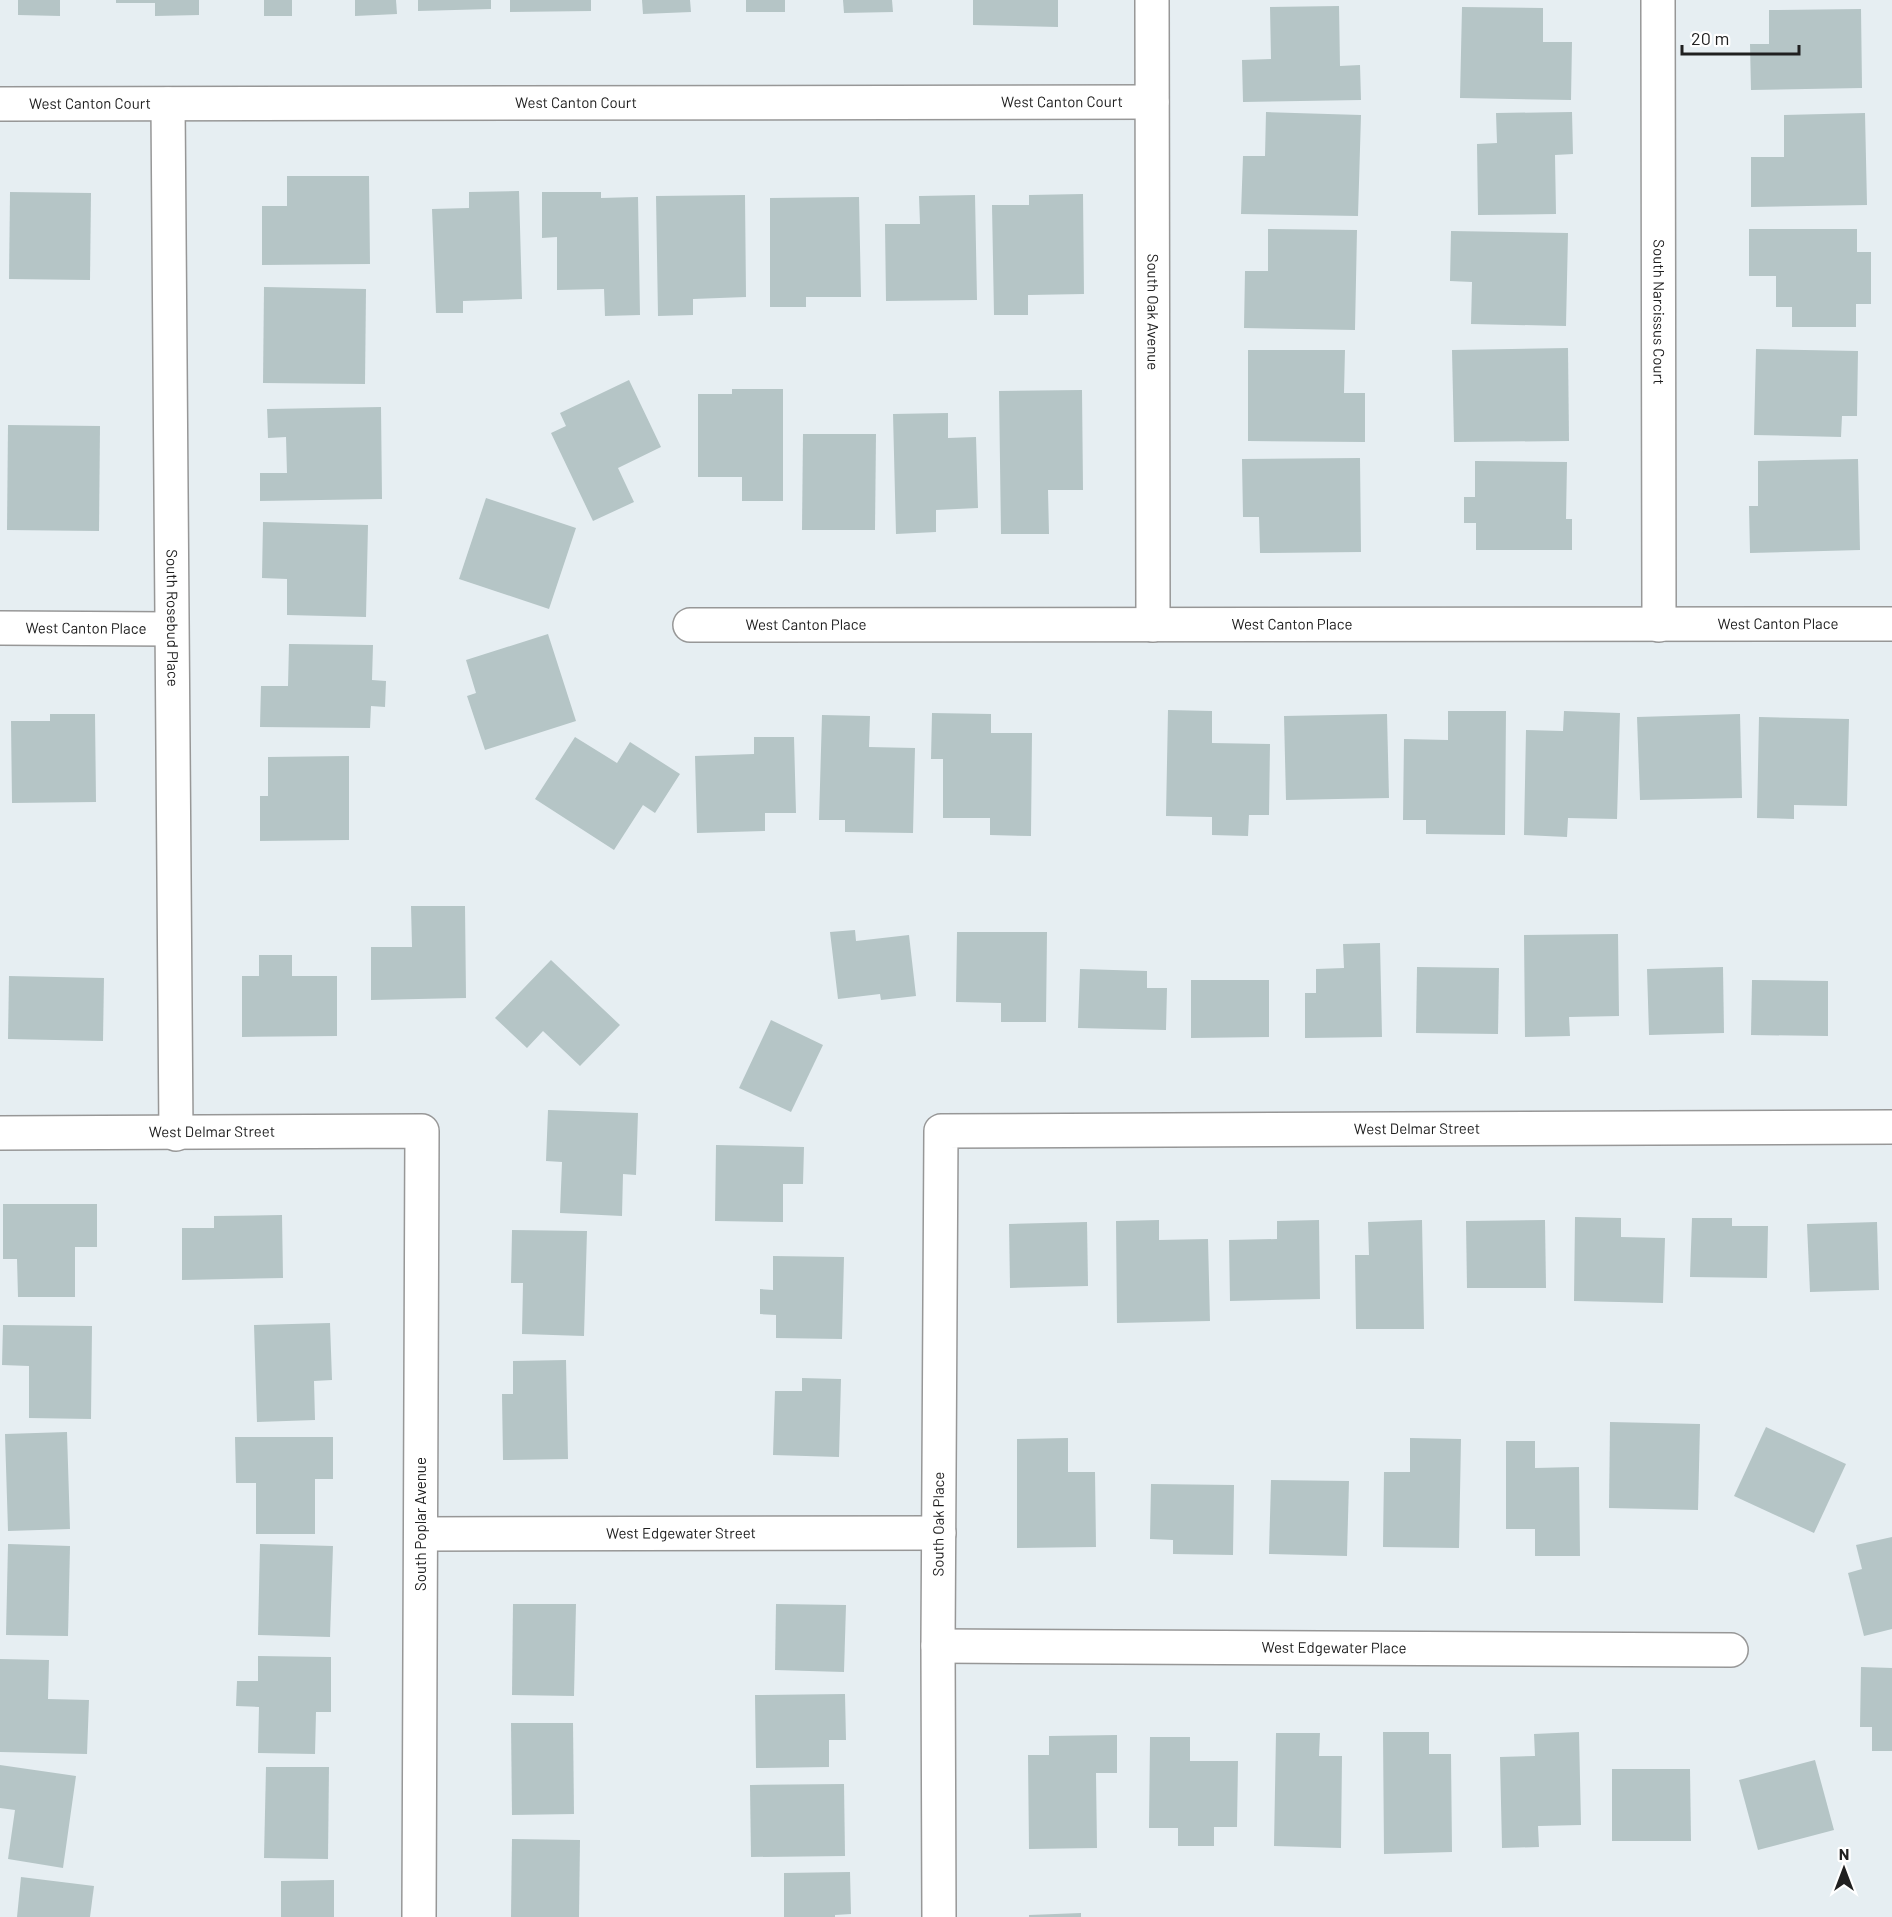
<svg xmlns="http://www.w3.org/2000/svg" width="1892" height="1917" font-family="Barlow,sans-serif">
<rect width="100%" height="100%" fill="#e6eef2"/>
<g fill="#b5c5c6">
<path d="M 18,0 L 60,0 L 60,16 L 18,15 Z"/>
<path d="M 116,0 L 199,0 L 199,15 L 155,16 L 155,3 L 116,3 Z"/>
<rect x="264" y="0" width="28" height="16"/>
<path d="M 355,0 L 396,0 L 397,14 L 355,16 Z"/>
<path d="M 418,0 L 491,0 L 491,9 L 418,11 Z"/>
<path d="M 510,0 L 591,0 L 591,11 L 510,12 Z"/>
<path d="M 642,0 L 690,0 L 691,12 L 643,14 Z"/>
<rect x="746" y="0" width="39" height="12"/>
<path d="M 843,0 L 892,0 L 893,12 L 844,13 Z"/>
<path d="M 973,0 L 1058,0 L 1058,27 L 973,25 Z"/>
<path d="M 1339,6 L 1340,66 L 1360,65 L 1361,100 L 1243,102 L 1242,60 L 1271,59 L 1270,7 Z"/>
<path d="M 1462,7 L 1543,8 L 1543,42 L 1572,42 L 1571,100 L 1460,98 Z"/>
<path d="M 1861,9 L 1862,88 L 1751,90 L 1750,44 L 1769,44 L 1769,10 Z"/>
<path d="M 1266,112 L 1361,115 L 1358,216 L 1241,214 L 1243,156 L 1265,156 Z"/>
<path d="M 1572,112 L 1573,154 L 1555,155 L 1556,214 L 1478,215 L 1477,144 L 1497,143 L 1496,113 Z"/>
<path d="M 1865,113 L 1867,205 L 1751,207 L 1751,157 L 1784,157 L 1784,115 Z"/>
<path d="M 287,176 L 369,176 L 370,264 L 262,265 L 262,206 L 287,206 Z"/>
<path d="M 519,191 L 522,299 L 463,301 L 463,313 L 436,313 L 432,209 L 469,208 L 469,192 Z"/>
<path d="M 10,192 L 91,193 L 90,280 L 9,279 Z"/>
<path d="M 542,192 L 601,192 L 601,198 L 638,197 L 640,315 L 605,316 L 604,289 L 557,290 L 557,237 L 542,238 Z"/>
<path d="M 1083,194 L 1084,294 L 1028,295 L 1028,315 L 994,315 L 992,205 L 1029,205 L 1029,195 Z"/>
<path d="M 745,195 L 746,297 L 693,299 L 693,315 L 658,316 L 656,196 Z"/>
<path d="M 975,195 L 977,300 L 886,301 L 885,224 L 920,224 L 919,196 Z"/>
<path d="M 859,197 L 861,297 L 806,297 L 806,307 L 770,307 L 770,198 Z"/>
<path d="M 1268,229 L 1357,230 L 1355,330 L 1244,328 L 1245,271 L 1268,271 Z"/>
<path d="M 1749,229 L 1857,229 L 1857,252 L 1871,252 L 1871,304 L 1856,304 L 1856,327 L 1792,327 L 1792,307 L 1776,307 L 1776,276 L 1749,276 Z"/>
<path d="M 1451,231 L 1568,233 L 1566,326 L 1471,324 L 1472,282 L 1450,281 Z"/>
<path d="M 264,287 L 366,289 L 365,384 L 263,383 Z"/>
<path d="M 1568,348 L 1569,441 L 1454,442 L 1452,350 Z"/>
<path d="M 1756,349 L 1858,351 L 1857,416 L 1842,416 L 1841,437 L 1754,435 Z"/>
<path d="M 1248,350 L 1345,350 L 1344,393 L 1365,393 L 1365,442 L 1248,441 Z"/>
<path d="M 629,380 L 661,447 L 618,468 L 634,502 L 593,521 L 551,433 L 566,426 L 560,413 Z"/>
<path d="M 732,389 L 783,389 L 783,501 L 742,501 L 742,477 L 698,477 L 698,394 L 732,394 Z"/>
<path d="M 1082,390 L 1083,490 L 1048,490 L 1049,534 L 1001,534 L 999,391 Z"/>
<path d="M 381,407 L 382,499 L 260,501 L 260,473 L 287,473 L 286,437 L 268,438 L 267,409 Z"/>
<path d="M 948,413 L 948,438 L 976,437 L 978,508 L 936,510 L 936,532 L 896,534 L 893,414 Z"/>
<path d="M 8,425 L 100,426 L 99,531 L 7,530 Z"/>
<path d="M 803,434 L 876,434 L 875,530 L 802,530 Z"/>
<path d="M 1360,458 L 1361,552 L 1260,553 L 1259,517 L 1243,517 L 1242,459 Z"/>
<path d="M 1858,459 L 1860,550 L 1750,553 L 1749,506 L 1758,506 L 1758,461 Z"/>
<path d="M 1475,461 L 1567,462 L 1566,519 L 1572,519 L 1572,550 L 1476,550 L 1476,523 L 1464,523 L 1464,497 L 1475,497 Z"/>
<path d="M 486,498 L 576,528 L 549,609 L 459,579 Z"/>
<path d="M 263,522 L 368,525 L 366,617 L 287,615 L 287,579 L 262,578 Z"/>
<path d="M 548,634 L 576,721 L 485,750 L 467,696 L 476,693 L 466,660 Z"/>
<path d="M 289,644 L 373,645 L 372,680 L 386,681 L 385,707 L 371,706 L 370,728 L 260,727 L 261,686 L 288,686 Z"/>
<path d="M 1168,710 L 1212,711 L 1212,743 L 1270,744 L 1269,815 L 1249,815 L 1248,836 L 1212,835 L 1212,817 L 1166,816 Z"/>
<path d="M 1448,711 L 1506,711 L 1505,835 L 1426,834 L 1426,820 L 1403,820 L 1404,739 L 1448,740 Z"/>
<path d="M 1564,711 L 1620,713 L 1617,819 L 1568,818 L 1567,837 L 1524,835 L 1526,730 L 1563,731 Z"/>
<path d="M 932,713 L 991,714 L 991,733 L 1032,733 L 1031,836 L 990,835 L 990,818 L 943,818 L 943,759 L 931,759 Z"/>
<path d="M 50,714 L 95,714 L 96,802 L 12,803 L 11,721 L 50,721 Z"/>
<path d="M 1387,714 L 1389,798 L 1286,800 L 1284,716 Z"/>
<path d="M 1740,714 L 1742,798 L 1640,800 L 1637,717 Z"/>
<path d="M 822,715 L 870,716 L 869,747 L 915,748 L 913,833 L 845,832 L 845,820 L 819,820 Z"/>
<path d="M 1759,717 L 1849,719 L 1847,806 L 1794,805 L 1794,819 L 1757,818 Z"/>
<path d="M 575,737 L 617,763 L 630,742 L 680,774 L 655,813 L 643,805 L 614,850 L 535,799 Z"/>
<path d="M 754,737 L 794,737 L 796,813 L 765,813 L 765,831 L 697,833 L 695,756 L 754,754 Z"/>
<path d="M 349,756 L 349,840 L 260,841 L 260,796 L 268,796 L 268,757 Z"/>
<path d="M 411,906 L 465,906 L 466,998 L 371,1000 L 371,947 L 412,947 Z"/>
<path d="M 855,930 L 856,941 L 909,935 L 916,996 L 881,1000 L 880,994 L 838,999 L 830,932 Z"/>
<path d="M 957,932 L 1047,932 L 1046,1022 L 1001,1022 L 1001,1003 L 956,1002 Z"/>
<path d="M 1618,934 L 1619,1016 L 1569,1017 L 1570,1036 L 1525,1037 L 1524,935 Z"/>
<path d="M 1380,943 L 1382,1037 L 1305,1038 L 1305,993 L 1316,993 L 1316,969 L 1344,968 L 1343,944 Z"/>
<path d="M 259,955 L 292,955 L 292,976 L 337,976 L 337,1036 L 242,1037 L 242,976 L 259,976 Z"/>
<path d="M 551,960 L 620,1025 L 580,1066 L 543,1031 L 527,1048 L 495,1018 Z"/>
<path d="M 1417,967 L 1499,968 L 1498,1034 L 1416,1033 Z"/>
<path d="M 1723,967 L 1724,1033 L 1649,1035 L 1647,969 Z"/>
<path d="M 1080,969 L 1147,971 L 1147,988 L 1167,988 L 1166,1030 L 1078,1028 Z"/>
<path d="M 9,976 L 104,978 L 103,1041 L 8,1039 Z"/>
<path d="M 1191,980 L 1269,980 L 1269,1037 L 1191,1038 Z"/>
<path d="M 1752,980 L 1828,981 L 1828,1036 L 1751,1035 Z"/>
<path d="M 771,1020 L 823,1045 L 791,1112 L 739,1088 Z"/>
<path d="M 548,1110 L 638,1113 L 636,1175 L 623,1174 L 622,1216 L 560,1213 L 562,1162 L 546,1161 Z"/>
<path d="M 716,1145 L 804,1147 L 803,1184 L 783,1184 L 783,1222 L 715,1221 Z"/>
<path d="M 3,1204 L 97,1204 L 97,1247 L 75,1247 L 75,1297 L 18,1297 L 17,1259 L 3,1259 Z"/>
<path d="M 282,1215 L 283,1278 L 182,1280 L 182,1228 L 214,1228 L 214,1216 Z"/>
<path d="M 1575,1217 L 1621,1218 L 1621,1237 L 1665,1238 L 1663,1303 L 1574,1301 Z"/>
<path d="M 1692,1218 L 1732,1218 L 1732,1226 L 1768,1226 L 1767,1278 L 1690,1277 Z"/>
<path d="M 1159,1220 L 1159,1240 L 1208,1239 L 1210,1321 L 1117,1323 L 1116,1221 Z"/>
<path d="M 1319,1220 L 1320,1299 L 1230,1301 L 1229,1240 L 1277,1239 L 1277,1221 Z"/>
<path d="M 1422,1220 L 1424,1329 L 1356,1329 L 1355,1255 L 1369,1255 L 1368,1222 Z"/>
<path d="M 1545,1220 L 1546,1288 L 1467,1288 L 1466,1221 Z"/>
<path d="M 1087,1222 L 1088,1286 L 1010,1288 L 1009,1224 Z"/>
<path d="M 1877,1222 L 1879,1290 L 1810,1292 L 1807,1224 Z"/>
<path d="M 512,1230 L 587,1231 L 584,1336 L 522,1334 L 523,1283 L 511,1283 Z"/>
<path d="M 773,1256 L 844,1257 L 842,1339 L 776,1338 L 776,1315 L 760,1314 L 760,1289 L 773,1290 Z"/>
<path d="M 330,1323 L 332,1380 L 314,1381 L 315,1420 L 257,1422 L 254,1325 Z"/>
<path d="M 3,1325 L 92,1326 L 91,1419 L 29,1418 L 29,1366 L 2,1365 Z"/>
<path d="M 566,1360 L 568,1459 L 503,1460 L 502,1394 L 513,1394 L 513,1361 Z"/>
<path d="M 802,1378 L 841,1379 L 839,1457 L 773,1455 L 775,1391 L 802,1391 Z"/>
<path d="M 1610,1422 L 1700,1424 L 1698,1510 L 1609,1508 Z"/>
<path d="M 1766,1427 L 1846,1464 L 1814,1533 L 1734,1496 Z"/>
<path d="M 67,1432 L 70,1529 L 8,1531 L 5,1434 Z"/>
<path d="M 235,1437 L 333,1437 L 333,1479 L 315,1479 L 315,1534 L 256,1534 L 256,1483 L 236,1483 Z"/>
<path d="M 1068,1438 L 1068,1472 L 1095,1472 L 1096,1547 L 1017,1548 L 1017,1439 Z"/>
<path d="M 1410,1438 L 1461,1439 L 1459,1548 L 1383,1547 L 1384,1472 L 1410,1472 Z"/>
<path d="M 1506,1441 L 1535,1441 L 1535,1468 L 1579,1467 L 1580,1556 L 1535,1556 L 1535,1529 L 1506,1529 Z"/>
<path d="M 1271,1480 L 1349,1481 L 1347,1556 L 1269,1554 Z"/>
<path d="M 1151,1484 L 1234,1485 L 1233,1555 L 1173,1554 L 1173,1540 L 1150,1539 Z"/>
<path d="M 1892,1537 L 1892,1629 L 1864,1636 L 1848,1573 L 1862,1569 L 1856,1545 Z"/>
<path d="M 8,1544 L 70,1546 L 68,1636 L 6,1635 Z"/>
<path d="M 260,1544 L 333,1546 L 330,1637 L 258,1635 Z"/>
<path d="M 513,1604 L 576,1604 L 574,1696 L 512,1695 Z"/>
<path d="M 776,1604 L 846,1605 L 844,1672 L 775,1670 Z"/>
<path d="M 258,1656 L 331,1657 L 331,1712 L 316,1712 L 315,1754 L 258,1753 L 259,1707 L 236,1706 L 237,1681 L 258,1681 Z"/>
<path d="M 0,1659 L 49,1660 L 48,1699 L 89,1700 L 87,1754 L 0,1752 Z"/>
<path d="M 1861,1667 L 1892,1668 L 1892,1751 L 1872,1751 L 1872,1727 L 1860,1727 Z"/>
<path d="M 845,1694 L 846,1740 L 829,1740 L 829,1767 L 756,1768 L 755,1695 Z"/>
<path d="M 511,1723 L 573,1723 L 574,1814 L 512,1815 Z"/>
<path d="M 1383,1732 L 1429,1732 L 1429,1754 L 1451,1754 L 1452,1852 L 1384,1854 Z"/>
<path d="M 1579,1732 L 1581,1825 L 1538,1826 L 1539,1847 L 1502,1848 L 1500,1757 L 1535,1756 L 1534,1734 Z"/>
<path d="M 1276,1733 L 1320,1733 L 1319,1756 L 1342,1756 L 1341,1848 L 1274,1846 Z"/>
<path d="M 1117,1735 L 1117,1773 L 1096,1773 L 1097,1848 L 1029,1849 L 1028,1755 L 1049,1755 L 1049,1736 Z"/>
<path d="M 1150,1737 L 1190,1737 L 1190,1761 L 1238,1761 L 1237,1827 L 1214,1827 L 1214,1846 L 1178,1846 L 1178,1828 L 1149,1828 Z"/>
<path d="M 1815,1760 L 1834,1830 L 1758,1850 L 1739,1780 Z"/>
<path d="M 0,1765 L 76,1776 L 63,1868 L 8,1859 L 15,1810 L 0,1808 Z"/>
<path d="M 266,1767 L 329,1767 L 328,1859 L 264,1858 Z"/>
<path d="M 1612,1769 L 1690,1769 L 1691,1841 L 1612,1841 Z"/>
<path d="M 844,1784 L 845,1856 L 751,1857 L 750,1785 Z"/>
<path d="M 512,1839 L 580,1840 L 579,1917 L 511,1917 Z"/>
<path d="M 850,1872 L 851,1914 L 835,1915 L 835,1917 L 784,1917 L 784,1873 Z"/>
<path d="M 21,1877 L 94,1886 L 90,1917 L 17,1917 Z"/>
<path d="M 334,1880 L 334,1917 L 281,1917 L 281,1881 Z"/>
<path d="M 1081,1913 L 1081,1917 L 1029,1917 L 1029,1915 Z"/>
</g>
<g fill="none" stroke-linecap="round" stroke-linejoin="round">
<defs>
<g id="street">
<path id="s1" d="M 1152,0 L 1153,625"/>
<path id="s2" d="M 1658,0 L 1659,625"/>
<path id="s3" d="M 0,104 L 1152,102"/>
<path id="s4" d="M 168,104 L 176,1134"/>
<path id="s5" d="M 690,625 L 1892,624"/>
<path id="s6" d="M 0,628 L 171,629"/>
<path id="s7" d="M 0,1133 L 422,1131 L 419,1917"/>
<path id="s8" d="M 421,1534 L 939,1533"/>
<path id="s9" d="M 938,1646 L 1731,1650"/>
<path id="s10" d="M 939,1917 L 938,1646 L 941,1131 L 1892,1127"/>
</g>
</defs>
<use href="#street" stroke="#979797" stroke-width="36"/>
<use href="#street" stroke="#fff" stroke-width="33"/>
</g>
<g text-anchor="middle" stroke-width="5" stroke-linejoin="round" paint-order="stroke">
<g font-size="15" fill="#202020" stroke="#fff">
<text dy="5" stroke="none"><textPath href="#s3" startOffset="1062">West Canton Court</textPath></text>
<text dy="5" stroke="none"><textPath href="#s3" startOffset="576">West Canton Court</textPath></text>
<text dy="5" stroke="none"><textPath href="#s3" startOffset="90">West Canton Court</textPath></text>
<text dy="5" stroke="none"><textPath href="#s2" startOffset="312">South Narcissus Court</textPath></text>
<text dy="5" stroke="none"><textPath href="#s1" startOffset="312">South Oak Avenue</textPath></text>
<text dy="5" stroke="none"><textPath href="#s4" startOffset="514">South Rosebud Place</textPath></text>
<text dy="5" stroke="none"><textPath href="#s5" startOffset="116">West Canton Place</textPath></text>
<text dy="5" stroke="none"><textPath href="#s5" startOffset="602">West Canton Place</textPath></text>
<text dy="5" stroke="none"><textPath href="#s5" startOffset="1088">West Canton Place</textPath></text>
<text dy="5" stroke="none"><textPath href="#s6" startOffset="86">West Canton Place</textPath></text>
<text dy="5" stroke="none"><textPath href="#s10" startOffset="1262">West Delmar Street</textPath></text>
<text dy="5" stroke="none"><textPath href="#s7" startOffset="212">West Delmar Street</textPath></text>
<text transform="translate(421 1524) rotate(-90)" y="5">South Poplar Avenue</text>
<text dy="5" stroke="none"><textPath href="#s10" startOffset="393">South Oak Place</textPath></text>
<text dy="5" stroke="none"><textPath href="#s8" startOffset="260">West Edgewater Street</textPath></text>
<text dy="5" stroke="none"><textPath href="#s9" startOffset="396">West Edgewater Place</textPath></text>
</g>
</g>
<g transform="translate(1844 1869)" stroke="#ffffff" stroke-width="4.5" paint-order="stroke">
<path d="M0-4.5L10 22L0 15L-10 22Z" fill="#202020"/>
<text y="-9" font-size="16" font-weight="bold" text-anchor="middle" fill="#202020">N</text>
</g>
<path d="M1682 45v9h117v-9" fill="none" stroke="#202020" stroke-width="3"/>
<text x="1691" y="45" font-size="18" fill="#202020" stroke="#ffffff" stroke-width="4.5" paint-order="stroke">20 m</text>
</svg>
